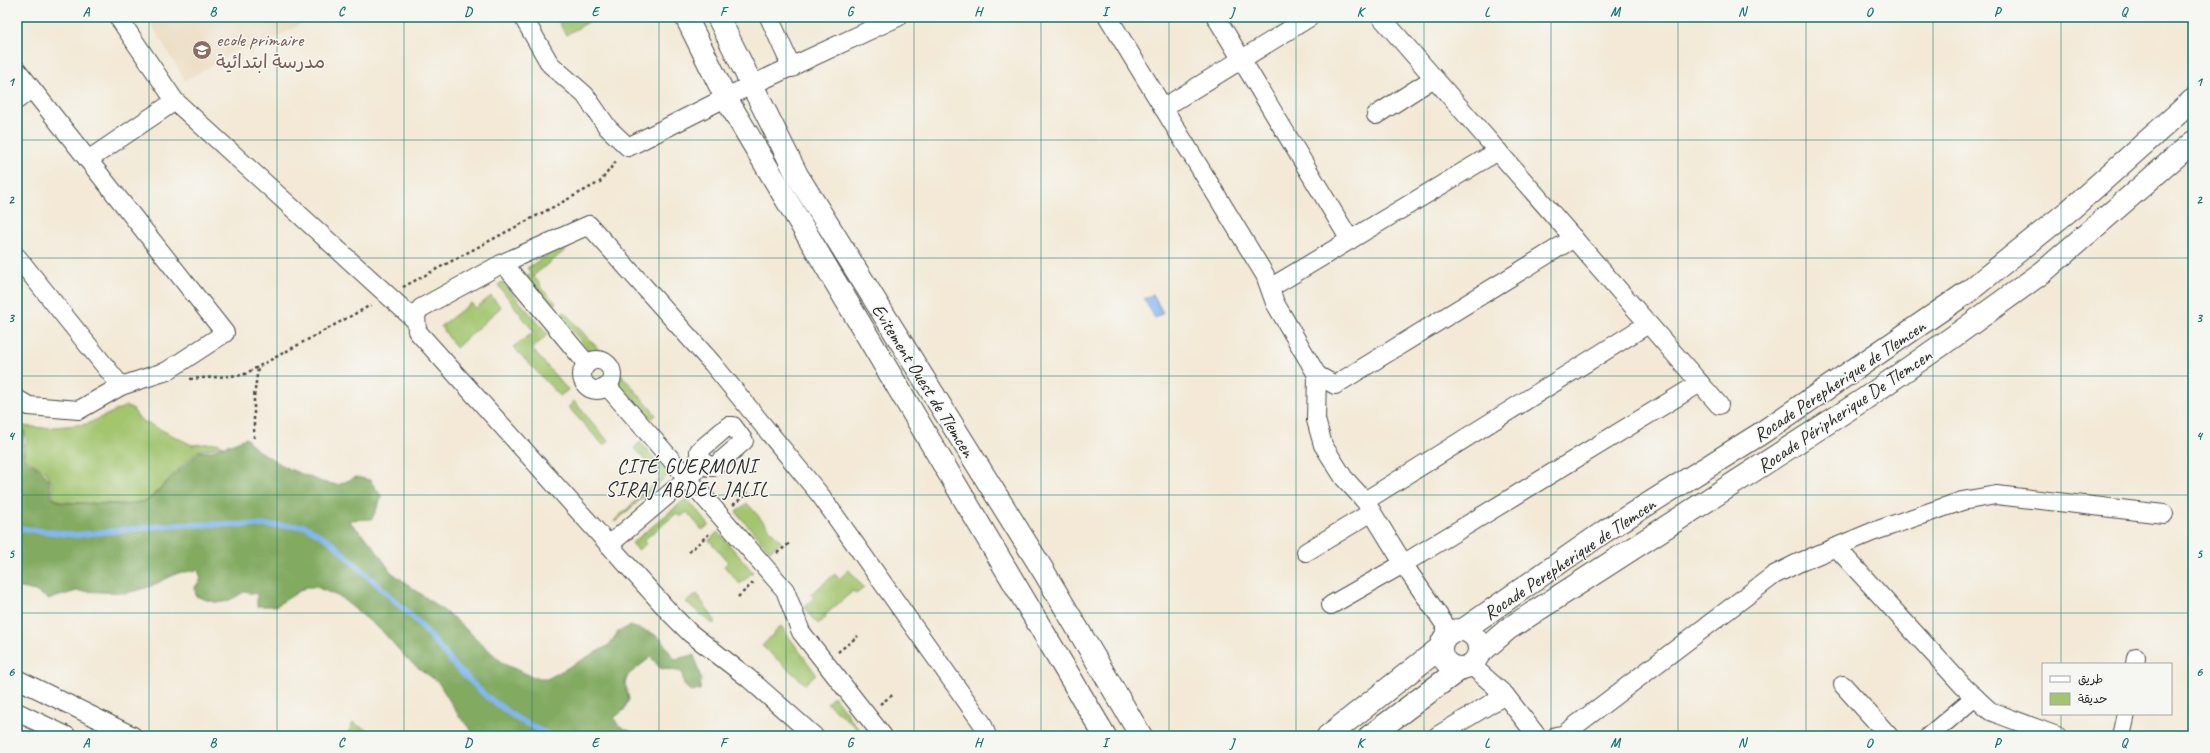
<svg xmlns="http://www.w3.org/2000/svg" width="2210" height="753" font-family="Caveat,'Playpen Sans Arabic',sans-serif">
<rect width="100%" height="100%" fill="#f6f6f2"/>
<filter id="ink" filterUnits="userSpaceOnUse"><feTurbulence type="fractalNoise" baseFrequency=".025" numOctaves="2"/><feDisplacementMap in="SourceGraphic" scale="8" xChannelSelector="R" yChannelSelector="G"/><feConvolveMatrix kernelMatrix="1 2 1 2 8 2 1 2 1" color-interpolation-filters="sRGB"/></filter>
<filter id="wash" filterUnits="userSpaceOnUse"><feTurbulence type="fractalNoise" baseFrequency=".012" numOctaves="4" result="noise"/><feDisplacementMap in="SourceGraphic" scale="16" xChannelSelector="R" yChannelSelector="G"/><feGaussianBlur stdDeviation="0.9" result="paint"/><feColorMatrix in="noise" values="0 0 0 0 0 0 0 0 0 0 0 0 0 0 0 0 0 1.4 0 .05"/><feComposite in="paint" operator="in"/></filter>
<g filter="url(#wash)">
<rect width="100%" height="100%" fill="#f3e9d6"/>
<path fill="#ebd8ba" d="M 147,17 L 301,17 L 304,22 L 249,54 L 244,46 L 185,81 Z"/>
<g fill="#a3c56e" stroke="#67784c">
<path d="M 556,17 L 597,17 L 566,35 Z"/>
<path d="M 576,237 L 578,240 L 533,276 L 541,285 L 540,287 L 556,303 L 551,306 L 526,278 L 531,273 L 527,268 Z"/>
<path d="M 502,282 L 548,334 L 532,349 L 568,390 L 560,396 L 513,347 L 534,332 L 498,285 Z"/>
<path d="M 491,296 L 501,307 L 456,348 L 441,326 L 471,303 L 476,308 Z"/>
<path d="M 564,312 L 602,353 L 591,353 L 560,316 Z"/>
<path d="M 620,373 L 656,415 L 652,419 L 618,383 Z"/>
<path d="M 574,401 L 608,441 L 603,445 L 568,407 Z"/>
<path d="M 126,406 L 133,409 L 139,419 L 192,445 L 217,443 L 224,446 L 197,451 L 148,500 L 127,504 L 63,502 L 53,498 L 53,485 L 46,472 L 27,460 L 24,453 L 27,439 L 22,426 L 44,428 L 87,424 Z"/>
<path d="M 640,442 L 669,474 L 615,522 L 614,521 L 661,478 L 634,448 Z"/>
<path d="M 687,498 L 709,525 L 702,530 L 687,512 L 680,517 L 677,513 L 644,540 L 646,544 L 638,550 L 632,543 Z"/>
<path d="M 747,503 L 781,542 L 770,551 L 736,512 Z"/>
<path d="M 718,532 L 753,572 L 740,584 L 724,566 L 728,562 L 709,540 Z"/>
<path d="M 849,570 L 864,588 L 856,594 L 853,591 L 825,615 L 826,617 L 818,624 L 804,607 L 814,598 L 811,594 L 835,574 L 839,579 Z"/>
<path d="M 697,594 L 716,622 L 713,624 L 686,602 Z"/>
<path d="M 781,626 L 816,674 L 805,684 L 762,646 Z"/>
<path d="M 834,696 L 859,730 L 827,703 Z"/>
<path d="M 353,723 L 379,736 L 346,736 Z"/>
</g>
<path fill="#82aa61" stroke="#566a46" d="M 17,424 C 32,434 17,450 26,461 C 28,463 33,465 36,467 C 49,475 52,484 51,498 L 63,503 L 127,505 L 148,501 L 198,452 L 212,451 L 246,438 L 257,450 L 287,468 L 322,482 L 338,485 L 356,477 L 370,480 L 382,497 L 372,519 L 348,520 L 371,543 L 391,572 L 455,619 L 504,664 L 522,672 L 536,678 L 549,678 L 609,645 L 618,632 L 630,626 L 652,633 L 661,639 L 674,659 L 694,655 L 701,679 L 700,690 L 690,691 L 684,685 L 682,672 L 660,668 L 651,657 L 628,675 L 625,683 L 629,699 L 624,710 L 614,718 L 618,725 L 639,736 L 476,736 L 459,716 L 438,682 L 409,661 L 382,631 L 340,597 L 316,587 L 306,587 L 276,606 L 257,606 L 257,594 L 244,592 C 223,605 219,605 196,596 L 195,587 L 201,579 L 198,570 L 178,573 L 149,587 L 127,593 L 77,591 L 49,599 L 35,591 L 17,587 Z"/>
<path fill="#84b6f1" stroke="#58708e" d="M 1153,295 L 1163,313 L 1155,318 L 1144,299 Z"/>
<g fill="none" stroke-linecap="round" stroke-linejoin="round">
<path stroke="#84b6f1" stroke-width="5.5" d="M 17,528 L 76,535 L 170,525 L 213,524 L 305,526 L 330,541 L 418,622 L 457,668 L 486,696 L 518,719 L 551,736"/>
</g>
</g>
<g filter="url(#ink)">
<g fill="none" stroke-linecap="round" stroke-linejoin="round">
<defs>
<g id="minor">
<path d="M 523,17 L 550,64 L 585,95 L 608,128 L 628,147 L 739,91 L 898,17"/>
<path d="M 769,17 L 792,68"/>
<path d="M 1108,17 L 1265,275 L 1275,303 L 1317,375 L 1316,420 L 1323,445 L 1344,478 L 1365,501 L 1408,571 L 1450,632"/>
<path d="M 1216,17 L 1350,240"/>
<path d="M 1381,17 L 1719,405"/>
<path d="M 17,70 L 225,333 L 167,371 L 121,386 L 79,410 L 29,406 L 17,399"/>
<path d="M 17,100 L 31,89"/>
<path d="M 175,101 L 416,321"/>
<path d="M 1163,108 L 1310,17"/>
<path d="M 1376,115 L 1434,78"/>
<path d="M 88,160 L 175,101 L 118,17"/>
<path d="M 17,257 L 121,386"/>
<path d="M 503,263 L 587,364"/>
<path d="M 1270,288 L 1498,151"/>
<circle cx="597" cy="375" r="15"/>
<path d="M 1317,375 L 1335,385 L 1574,238"/>
<path d="M 607,386 L 785,590 L 801,632 L 883,736"/>
<path d="M 728,426 L 733,426 L 744,441 L 714,467 L 709,467 L 699,456 L 699,451 Z"/>
<path d="M 1365,501 L 1648,324"/>
<path d="M 609,545 L 696,471"/>
<path d="M 1836,547 L 1964,687 L 1990,711 L 2057,736"/>
<path d="M 1306,552 L 1372,512"/>
<path d="M 1331,605 L 1403,564 L 1700,383"/>
<path d="M 2135,664 L 2136,657"/>
<path d="M 1471,665 L 1505,695 L 1537,736"/>
<path d="M 17,679 L 133,736"/>
<path d="M 1843,685 L 1889,736"/>
<path d="M 17,712 L 67,736"/>
<path d="M 814,736 L 747,677 L 690,633 L 672,615 L 417,331 L 416,314 L 421,308 L 503,263 L 589,225 L 712,363 L 821,496 L 982,723 L 987,736"/>
<path d="M 1437,736 L 1505,695"/>
<path d="M 1556,736 L 1563,735 L 1774,575 L 1798,563 L 1872,532 L 1962,501 L 1996,495 L 2164,514"/>
<path d="M 1929,736 L 1975,697"/>
<path d="M 2121,736 L 2126,714"/>
</g>
<g id="highway">
<path d="M 686,17 L 726,98 L 1105,736"/>
<path d="M 718,17 L 797,175 L 1044,572 L 1141,736"/>
<circle cx="1460" cy="649" r="19"/>
<path d="M 1463,630 L 1605,531 L 1760,434 L 1969,291 L 2071,209 L 2193,100"/>
<path d="M 1479,654 L 1508,629 L 1863,400 L 1953,337 L 2043,272 L 2193,142"/>
<path d="M 1328,736 L 1440,648"/>
<path d="M 1370,736 L 1460,669"/>
</g>
</defs>
<use href="#minor" stroke="#494845" stroke-width="20"/>
<use href="#highway" stroke="#494845" stroke-width="24"/>
<g stroke="#494845" stroke-width="2.5" stroke-dasharray="3 3" stroke-linecap="butt">
<path d="M 403,287 L 600,182 L 617,160"/>
<path d="M 190,379 L 243,375 L 371,305"/>
<path d="M 254,438 L 254,397 L 258,368"/>
<path d="M 733,505 L 748,493"/>
<path d="M 689,552 L 711,532"/>
<path d="M 777,553 L 790,543"/>
<path d="M 738,597 L 754,582"/>
<path d="M 838,652 L 858,636"/>
<path d="M 880,704 L 894,694"/>
</g>
<use href="#minor" stroke="#fff" stroke-width="18"/>
<use href="#highway" stroke="#fff" stroke-width="22"/>
</g>
</g>
<path fill="none" stroke="#0f766e" stroke-width="1" stroke-opacity="0.55" d="M 149,17 L 149,736M 277,17 L 277,736M 404,17 L 404,736M 532,17 L 532,736M 659,17 L 659,736M 786,17 L 786,736M 914,17 L 914,736M 1041,17 L 1041,736M 1169,17 L 1169,736M 1296,17 L 1296,736M 1424,17 L 1424,736M 1551,17 L 1551,736M 1678,17 L 1678,736M 1806,17 L 1806,736M 1933,17 L 1933,736M 2061,17 L 2061,664M 17,140 L 2193,140M 17,258 L 2193,258M 17,376 L 2193,376M 17,495 L 2193,495M 17,613 L 2193,613M 2061,714 L 2061,736"/>
<defs>
<symbol id="school-disc" viewBox="-11 -11 22 22"><circle r="9.5" fill="#8d6e63" stroke="#f6f6f2"/><path d="M0-5L7-2L0 1L-7-2ZM-4 1L0 2.5L4 1V4Q0 6-4 4Z" fill="#fff"/></symbol>
</defs>
<g fill-rule="evenodd">
<use href="#school-disc" x="191" y="39" width="22" height="22"/>
</g>
<g text-anchor="middle" stroke-width="3" stroke-linejoin="round" paint-order="stroke">
<g font-size="19" fill="#785e54" stroke="#f6f6f2" text-anchor="start">
<text x="216" y="46">ecole primaire<tspan x="216" dy="22">مدرسة ابتدائية</tspan></text>
</g>
<g font-size="19" fill="#2b2b2b" stroke="#f6f6f2">
<text transform="translate(924 380) rotate(58)" y="7">Evitement Ouest de Tlemcen</text>
<text transform="translate(1839 380) rotate(-34)" y="7">Rocade Perepherique de Tlemcen</text>
<text transform="translate(1844 410) rotate(-34)" y="7">Rocade Péripherique De Tlemcen</text>
<text transform="translate(1569 558) rotate(-34)" y="7">Rocade Perepherique de Tlemcen</text>
</g>
<g font-size="20" letter-spacing="1" fill="#2b2b2b" stroke="#f6f6f2">
<text x="687" y="473">CITÉ GUERMONI<tspan x="687" dy="23">SIRAJ ABDEL JALIL</tspan></text>
</g>
</g>
<rect width="2210" height="753" fill="none" stroke="#f6f6f2" stroke-width="44"/>
<rect x="2042" y="663" width="130" height="52" fill="#f6f6f2" stroke="#a5a5a2"/>
<rect x="2050" y="676" width="20" height="6" fill="#ffffff" stroke="#a5a5a2"/>
<text x="2078" y="683" font-size="12" fill="#2b2b2b">طريق</text>
<rect x="2050" y="693" width="20" height="12" fill="#a3c56e" stroke="#a5a5a2"/>
<text x="2078" y="703" font-size="12" fill="#2b2b2b">حديقة</text>
<rect x="22" y="22" width="2166" height="709" fill="none" stroke="#0f766e" stroke-width="1.5"/>
<g font-size="13" text-anchor="middle" font-weight="bold" fill="#0f766e">
<text x="86" y="16">A</text>
<text x="213" y="16">B</text>
<text x="341" y="16">C</text>
<text x="468" y="16">D</text>
<text x="595" y="16">E</text>
<text x="723" y="16">F</text>
<text x="850" y="16">G</text>
<text x="978" y="16">H</text>
<text x="1105" y="16">I</text>
<text x="1232" y="16">J</text>
<text x="1360" y="16">K</text>
<text x="1487" y="16">L</text>
<text x="1615" y="16">M</text>
<text x="1742" y="16">N</text>
<text x="1869" y="16">O</text>
<text x="1997" y="16">P</text>
<text x="2124" y="16">Q</text>
<text x="11" y="86">1</text>
<text x="2199" y="86">1</text>
<text x="11" y="204">2</text>
<text x="2199" y="204">2</text>
<text x="11" y="322">3</text>
<text x="2199" y="322">3</text>
<text x="11" y="440">4</text>
<text x="2199" y="440">4</text>
<text x="11" y="558">5</text>
<text x="2199" y="558">5</text>
<text x="11" y="676">6</text>
<text x="2199" y="676">6</text>
<text x="86" y="747">A</text>
<text x="213" y="747">B</text>
<text x="341" y="747">C</text>
<text x="468" y="747">D</text>
<text x="595" y="747">E</text>
<text x="723" y="747">F</text>
<text x="850" y="747">G</text>
<text x="978" y="747">H</text>
<text x="1105" y="747">I</text>
<text x="1232" y="747">J</text>
<text x="1360" y="747">K</text>
<text x="1487" y="747">L</text>
<text x="1615" y="747">M</text>
<text x="1742" y="747">N</text>
<text x="1869" y="747">O</text>
<text x="1997" y="747">P</text>
<text x="2124" y="747">Q</text>
</g>
</svg>
